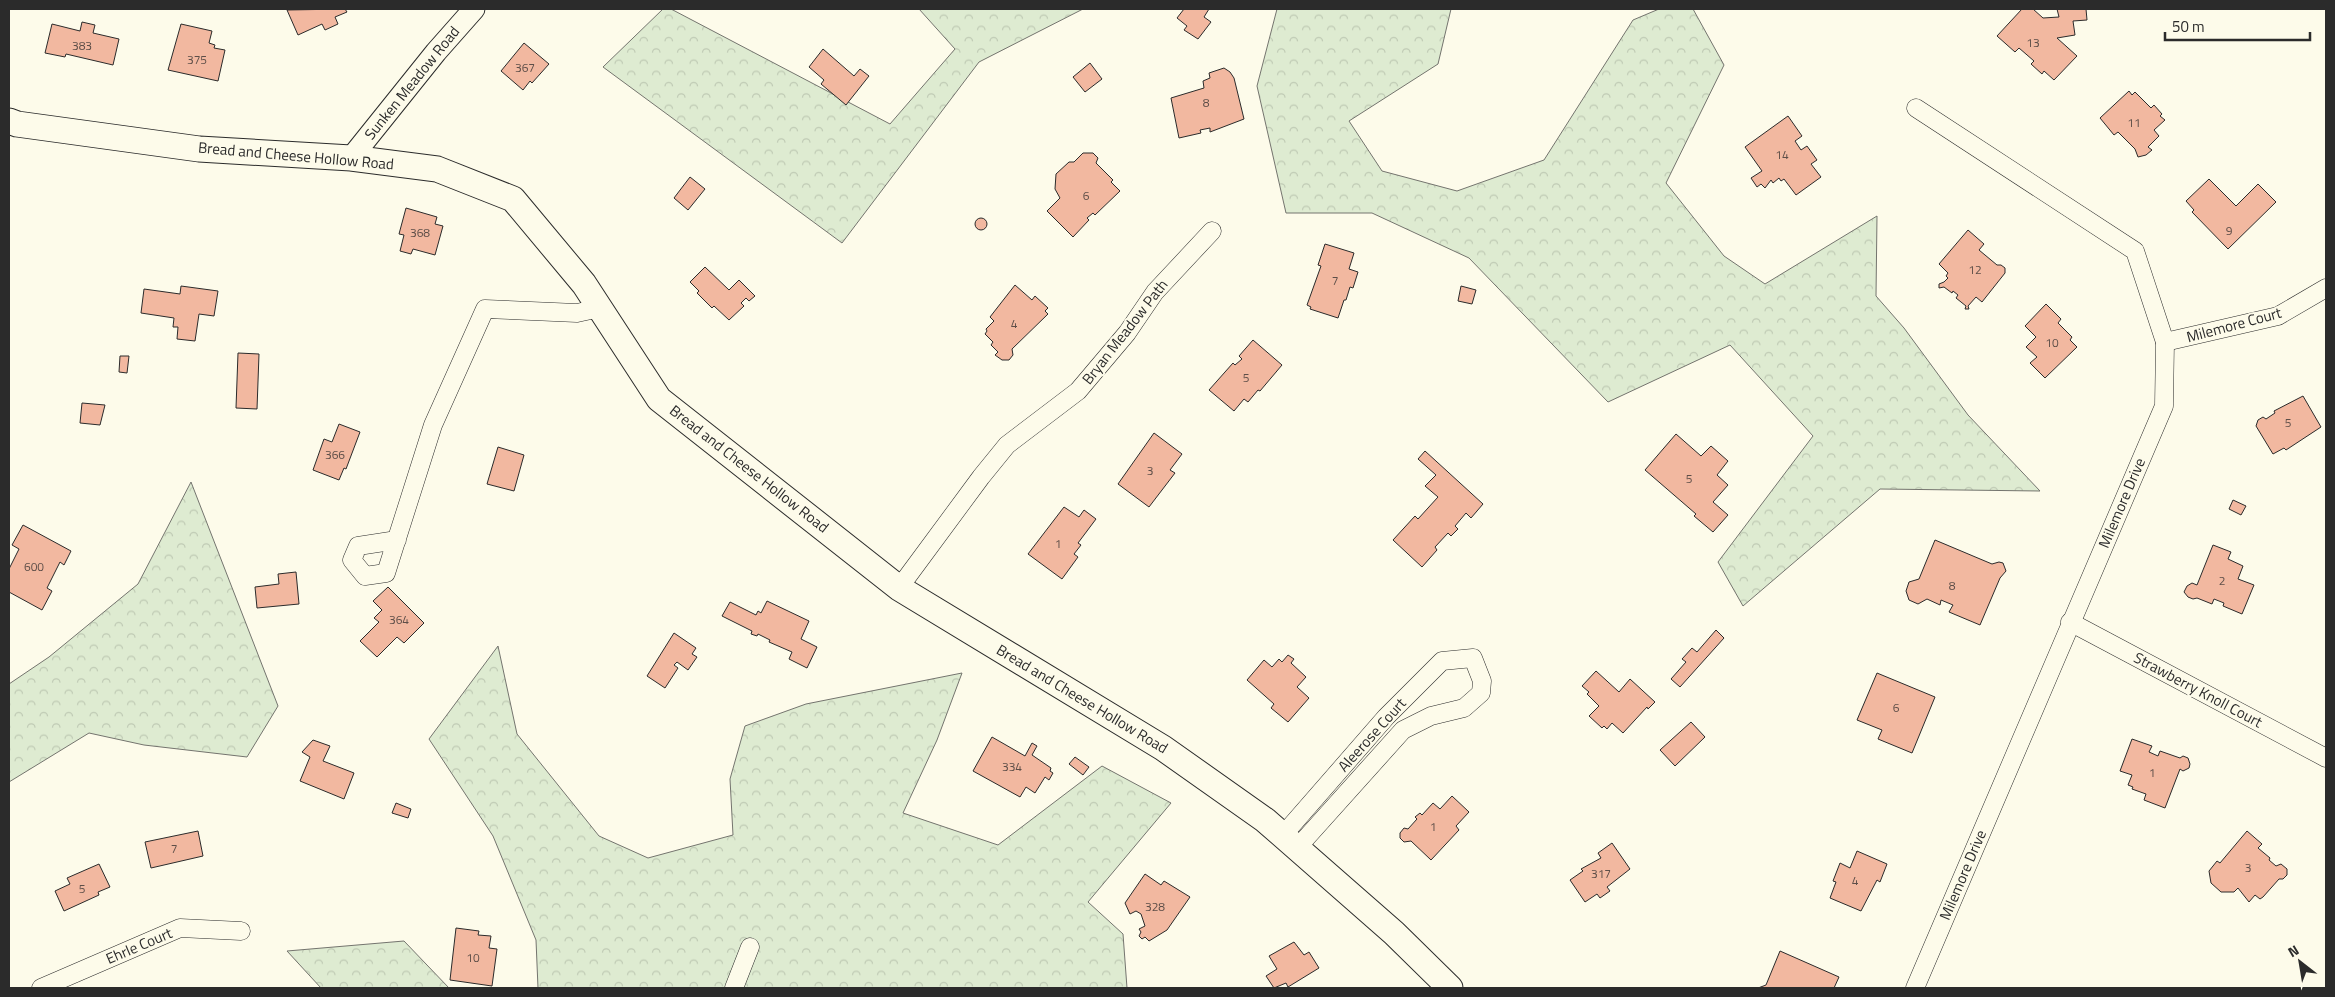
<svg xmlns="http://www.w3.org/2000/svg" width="2335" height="997" font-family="'Titillium Web',sans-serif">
<defs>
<pattern id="forest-crowns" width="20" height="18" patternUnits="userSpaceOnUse" patternTransform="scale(1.25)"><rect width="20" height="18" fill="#deebd1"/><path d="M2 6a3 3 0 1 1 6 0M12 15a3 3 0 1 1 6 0" fill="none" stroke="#bfcab4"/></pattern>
</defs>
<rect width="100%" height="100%" fill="#fdfbea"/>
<g fill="url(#forest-crowns)" stroke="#74746e">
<path d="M 663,9 L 671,9 L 890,124 L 955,49 L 919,9 L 1083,9 L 979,62 L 842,243 L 603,67 Z"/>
<path d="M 1277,9 L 1451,9 L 1438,64 L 1349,121 L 1382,171 L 1457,191 L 1544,160 L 1633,20 L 1659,9 L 1693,9 L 1724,65 L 1666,183 L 1724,256 L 1765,284 L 1877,216 L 1876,296 L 1904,328 L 1968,415 L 2040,491 L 1880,489 L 1743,606 L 1718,562 L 1813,436 L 1730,345 L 1608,402 L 1469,258 L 1372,213 L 1286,213 L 1257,86 Z"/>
<path d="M 191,482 L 278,706 L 247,757 L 144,745 L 89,733 L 9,782 L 9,684 L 49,657 L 138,584 Z"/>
<path d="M 498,646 L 517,734 L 599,836 L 648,858 L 733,835 L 730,779 L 745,726 L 806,704 L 962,673 L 937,740 L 903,813 L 998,845 L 1102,766 L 1171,803 L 1088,902 L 1123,934 L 1127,988 L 538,988 L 536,940 L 493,836 L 429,739 Z"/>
<path d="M 404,941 L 449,988 L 321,988 L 287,951 Z"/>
</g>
<g fill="#f2b8a0" stroke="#2b2b2b">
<path d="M 345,9 L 347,12 L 335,17 L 338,24 L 325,30 L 322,24 L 298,35 L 287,10 Z"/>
<path d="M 1184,9 L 1209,9 L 1204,17 L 1211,22 L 1198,39 L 1184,30 L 1187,26 L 1177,18 Z"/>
<path d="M 2022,9 L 2033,9 L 2043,18 L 2059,17 L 2057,9 L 2086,9 L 2087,20 L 2073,21 L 2075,35 L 2057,38 L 2077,56 L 2054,80 L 2044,71 L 2042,74 L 2031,64 L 2034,61 L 2019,48 L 2015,52 L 1997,36 Z"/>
<path d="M 82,22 L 95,25 L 93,33 L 119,39 L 113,65 L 66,54 L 65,57 L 45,53 L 52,24 L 80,31 Z"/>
<path d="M 181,24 L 212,31 L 209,43 L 215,45 L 214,48 L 225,50 L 218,81 L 168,70 Z"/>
<path d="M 524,43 L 549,64 L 532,83 L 530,81 L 523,90 L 501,71 Z"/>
<path d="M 823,49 L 854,76 L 860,69 L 869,76 L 846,105 L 821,84 L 824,80 L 809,67 Z"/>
<path d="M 1090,63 L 1102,79 L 1085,92 L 1073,77 Z"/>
<path d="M 1224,68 L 1230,72 L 1234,78 L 1244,119 L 1210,132 L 1210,128 L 1200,130 L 1201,133 L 1179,138 L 1171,98 L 1204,88 L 1203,81 L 1210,78 L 1209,73 Z"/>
<path d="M 2129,91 L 2132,95 L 2135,92 L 2151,108 L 2154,105 L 2162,114 L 2160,116 L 2165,120 L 2154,130 L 2159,136 L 2148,147 L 2152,150 L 2146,155 L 2138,157 L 2135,149 L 2118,132 L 2114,135 L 2100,118 Z"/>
<path d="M 1788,116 L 1802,136 L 1795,141 L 1801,150 L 1807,146 L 1817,160 L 1811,164 L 1821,177 L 1796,195 L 1784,179 L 1781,181 L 1779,178 L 1773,183 L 1771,180 L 1765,188 L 1761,184 L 1757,187 L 1751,178 L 1762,171 L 1745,147 Z"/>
<path d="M 1083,153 L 1093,153 L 1098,158 L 1096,163 L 1113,180 L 1111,182 L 1120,191 L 1095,215 L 1093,213 L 1087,218 L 1089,220 L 1073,237 L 1047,211 L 1060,198 L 1055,189 L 1056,174 L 1069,162 L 1074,162 Z"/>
<path d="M 690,177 L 705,189 L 688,210 L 674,198 Z"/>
<path d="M 2209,179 L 2236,206 L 2258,184 L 2276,202 L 2228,249 L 2192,212 L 2194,210 L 2186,201 Z"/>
<path d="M 406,208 L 437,217 L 435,224 L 443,226 L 435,255 L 413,249 L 411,254 L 400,251 L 404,235 L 399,234 Z"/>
<circle cx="981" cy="224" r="6"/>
<path d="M 1968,230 L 1984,244 L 1979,250 L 1997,265 L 2001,265 L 2005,268 L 2005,273 L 1982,302 L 1976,297 L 1968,306 L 1969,309 L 1965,309 L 1966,306 L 1956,298 L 1958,295 L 1953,291 L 1952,293 L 1944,287 L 1939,288 L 1939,284 L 1944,282 L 1948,278 L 1946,276 L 1948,273 L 1939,264 Z"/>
<path d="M 1325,244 L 1354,253 L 1349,269 L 1358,272 L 1353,288 L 1350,287 L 1346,300 L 1344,300 L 1338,318 L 1310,309 L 1311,307 L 1307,305 L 1321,266 L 1318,265 Z"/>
<path d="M 705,267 L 729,290 L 739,280 L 755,296 L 749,301 L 746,298 L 741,303 L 744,306 L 729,320 L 714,306 L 712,308 L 697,293 L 699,291 L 690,282 Z"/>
<path d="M 1015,285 L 1032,300 L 1035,296 L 1048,308 L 1045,311 L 1048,314 L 1012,349 L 1013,355 L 1009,360 L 1002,360 L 995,355 L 998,352 L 991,345 L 993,342 L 985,334 L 987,331 L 986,329 L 994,321 L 990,317 Z"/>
<path d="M 181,286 L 218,291 L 214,316 L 199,314 L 195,341 L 177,339 L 178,327 L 173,327 L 174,318 L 141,313 L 144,289 L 180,294 Z"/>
<path d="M 1461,286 L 1476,290 L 1472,304 L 1458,301 Z"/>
<path d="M 2046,304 L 2061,319 L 2058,323 L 2072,337 L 2070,340 L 2077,347 L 2045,378 L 2030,363 L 2037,357 L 2026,347 L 2036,337 L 2025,326 Z"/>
<path d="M 1253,340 L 1282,365 L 1260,391 L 1258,390 L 1248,402 L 1244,399 L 1234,411 L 1209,390 L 1233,363 L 1235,365 L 1242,359 L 1239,356 Z"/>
<path d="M 238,353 L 259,354 L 257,409 L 236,408 Z"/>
<path d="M 120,356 L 129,356 L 127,373 L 119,372 Z"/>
<path d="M 2303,396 L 2321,427 L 2286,450 L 2284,448 L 2273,454 L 2256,426 L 2258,420 L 2263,417 L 2266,419 L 2275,413 L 2274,411 Z"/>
<path d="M 82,403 L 105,405 L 100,425 L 80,423 Z"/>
<path d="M 339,424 L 360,432 L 346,469 L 344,468 L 339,480 L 313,470 L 324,439 L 332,442 Z"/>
<path d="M 1154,433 L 1182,454 L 1170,470 L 1175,473 L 1149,507 L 1118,484 Z"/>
<path d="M 1676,434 L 1701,456 L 1711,446 L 1728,461 L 1717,475 L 1728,485 L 1713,502 L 1728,515 L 1713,532 L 1694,516 L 1696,514 L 1645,470 Z"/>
<path d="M 498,447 L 524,455 L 514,491 L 487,484 Z"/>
<path d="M 1425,451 L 1483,504 L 1471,518 L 1466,513 L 1455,526 L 1458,529 L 1451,536 L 1448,533 L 1435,547 L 1437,550 L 1422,567 L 1393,540 L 1415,516 L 1418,519 L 1438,497 L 1425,486 L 1436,475 L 1418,459 Z"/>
<path d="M 2233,500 L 2246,506 L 2241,515 L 2229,509 Z"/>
<path d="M 1064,507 L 1079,517 L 1084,510 L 1096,519 L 1078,543 L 1081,545 L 1074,554 L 1078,557 L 1062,579 L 1028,554 Z"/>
<path d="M 23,525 L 71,551 L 64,565 L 60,562 L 47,588 L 52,591 L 42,610 L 9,592 L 9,569 L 19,549 L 12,545 Z"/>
<path d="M 1935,540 L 1992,564 L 1999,562 L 2003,563 L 2006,571 L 2000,578 L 1980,625 L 1949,612 L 1953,605 L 1941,600 L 1940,605 L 1927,599 L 1918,604 L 1909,600 L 1906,591 L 1909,582 L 1919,579 Z"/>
<path d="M 2213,545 L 2231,552 L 2228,559 L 2243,566 L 2238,579 L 2254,585 L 2242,614 L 2223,606 L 2224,603 L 2214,599 L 2212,604 L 2197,598 L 2193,599 L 2188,597 L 2184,592 L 2187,586 L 2192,583 L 2197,585 Z"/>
<path d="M 296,572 L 299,604 L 257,608 L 255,587 L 279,584 L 278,574 Z"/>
<path d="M 388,587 L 424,623 L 404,643 L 397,637 L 377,657 L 360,641 L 379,622 L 374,618 L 382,610 L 373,601 Z"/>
<path d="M 767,601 L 809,621 L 801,639 L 817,647 L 807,668 L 789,659 L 792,652 L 769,642 L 770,640 L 758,634 L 757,636 L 751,634 L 752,631 L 722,616 L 730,602 L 756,615 L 758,611 L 761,613 Z"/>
<path d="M 1716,630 L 1724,638 L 1680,687 L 1671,679 L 1686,662 L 1682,659 L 1692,648 L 1697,652 Z"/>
<path d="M 674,633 L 696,648 L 692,654 L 697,657 L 688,670 L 677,662 L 674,665 L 678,668 L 665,688 L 647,676 Z"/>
<path d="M 1288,655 L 1294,659 L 1291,663 L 1306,677 L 1297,687 L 1309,698 L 1288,722 L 1271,708 L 1274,704 L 1247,680 L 1264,660 L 1272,667 L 1279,659 L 1282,662 Z"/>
<path d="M 1596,671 L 1619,692 L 1630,679 L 1655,702 L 1648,709 L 1647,707 L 1623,733 L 1612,723 L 1607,729 L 1604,726 L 1602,728 L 1589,716 L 1599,706 L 1587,694 L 1589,692 L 1582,686 Z"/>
<path d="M 1877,673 L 1935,697 L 1912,753 L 1878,739 L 1882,730 L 1857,720 Z"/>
<path d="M 1691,722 L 1705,737 L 1675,766 L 1660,750 Z"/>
<path d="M 992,737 L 1025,756 L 1032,743 L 1037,746 L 1032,755 L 1051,768 L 1050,771 L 1053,773 L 1049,780 L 1045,777 L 1035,793 L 1026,787 L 1020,797 L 973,771 Z"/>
<path d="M 2132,739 L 2152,746 L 2149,752 L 2158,756 L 2160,751 L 2180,758 L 2183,756 L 2188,758 L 2190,764 L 2189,768 L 2183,771 L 2180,769 L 2165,808 L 2144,800 L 2146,794 L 2132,789 L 2133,787 L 2128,785 L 2132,775 L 2120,771 Z"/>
<path d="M 313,740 L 330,746 L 323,761 L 354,773 L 344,799 L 300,781 L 310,757 L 302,752 Z"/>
<path d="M 1075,757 L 1089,767 L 1083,775 L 1069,764 Z"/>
<path d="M 1452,796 L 1469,812 L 1456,826 L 1459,830 L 1431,860 L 1411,841 L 1404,842 L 1400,838 L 1400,833 L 1404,828 L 1408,829 L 1417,819 L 1415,817 L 1420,813 L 1422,815 L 1433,803 L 1440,809 Z"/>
<path d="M 396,803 L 411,809 L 408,818 L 392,813 Z"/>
<path d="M 198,831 L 203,856 L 151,868 L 145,842 Z"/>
<path d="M 2247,831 L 2262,844 L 2258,848 L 2270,858 L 2269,860 L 2276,866 L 2281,864 L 2287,869 L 2287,875 L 2283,879 L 2279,879 L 2263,897 L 2260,899 L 2255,895 L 2249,902 L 2238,888 L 2234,892 L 2221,892 L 2211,883 L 2209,871 L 2217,861 L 2220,863 Z"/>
<path d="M 1612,843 L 1630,869 L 1607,887 L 1610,891 L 1600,898 L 1597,894 L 1585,902 L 1570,880 L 1583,871 L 1581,869 L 1601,858 L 1598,853 Z"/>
<path d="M 1857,851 L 1887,864 L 1880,882 L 1877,880 L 1861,911 L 1830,898 L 1836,882 L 1833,881 L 1840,863 L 1850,868 Z"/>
<path d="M 99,864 L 110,887 L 98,892 L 99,895 L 64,911 L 55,891 L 70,884 L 67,878 Z"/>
<path d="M 1145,874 L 1161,885 L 1164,881 L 1190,897 L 1167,930 L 1149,941 L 1145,937 L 1142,939 L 1139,936 L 1141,932 L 1139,929 L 1145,926 L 1141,914 L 1136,911 L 1130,914 L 1125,903 Z"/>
<path d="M 456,928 L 479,931 L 478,935 L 491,936 L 489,948 L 497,949 L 492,986 L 450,980 Z"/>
<path d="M 1294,942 L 1304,955 L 1309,952 L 1319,968 L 1288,987 L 1286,983 L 1274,988 L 1266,976 L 1277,969 L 1269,956 Z"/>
<path d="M 1780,951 L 1839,977 L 1834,988 L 1758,988 L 1766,985 Z"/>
</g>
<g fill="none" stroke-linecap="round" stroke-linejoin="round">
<defs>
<g id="minor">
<path d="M 2165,342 L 2278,316 L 2326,288"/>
<path d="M 397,540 L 358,546 L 352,560 L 365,576 L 386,573 L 433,425 L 485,309 L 577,313 L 600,308"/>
<path d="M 899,588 L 981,477 L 1007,445 L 1078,391 L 1127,333 L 1155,292 L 1212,231"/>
<path d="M 2070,622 L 2326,758"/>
<path d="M 1284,834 L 1386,717 L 1442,661 L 1473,658 L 1482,681 L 1481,693 L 1464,708 L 1431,716 L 1403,730 L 1298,847"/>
<path d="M 41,988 L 180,928 L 241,931"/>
<path d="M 734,988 L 750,947"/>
<path d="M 1915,988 L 2164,406 L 2165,342 L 2135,251 L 1916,108"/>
</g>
<path id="tertiary" d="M 351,158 L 436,52 L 474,9"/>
<path id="secondary" d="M 9,121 L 17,124 L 199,149 L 351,158 L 437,169 L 513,199 L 584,284 L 659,399 L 899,588 L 1163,748 L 1265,820 L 1394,933 L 1450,988"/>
</defs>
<use href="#minor" stroke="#2b2b2b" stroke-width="19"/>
<use href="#tertiary" stroke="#2b2b2b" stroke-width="23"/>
<use href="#secondary" stroke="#2b2b2b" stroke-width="27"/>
<use href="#minor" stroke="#fdfbea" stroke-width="18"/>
<use href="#tertiary" stroke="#fdfbea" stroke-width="21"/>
<use href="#secondary" stroke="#fdfbea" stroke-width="25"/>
</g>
<g text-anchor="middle" stroke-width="4" stroke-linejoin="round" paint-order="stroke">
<g font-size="12" fill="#5d4e48">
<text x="2033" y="47">13</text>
<text x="82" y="50">383</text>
<text x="197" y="64">375</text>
<text x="525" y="72">367</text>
<text x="1206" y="107">8</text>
<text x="2134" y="127">11</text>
<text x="1782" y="159">14</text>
<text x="1086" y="200">6</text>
<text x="2229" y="235">9</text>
<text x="420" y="237">368</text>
<text x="1975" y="274">12</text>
<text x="1335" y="285">7</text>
<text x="1014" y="328">4</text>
<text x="2052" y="347">10</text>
<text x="1246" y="382">5</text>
<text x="2288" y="427">5</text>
<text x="335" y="459">366</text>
<text x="1150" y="475">3</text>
<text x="1689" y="483">5</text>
<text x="1058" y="548">1</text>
<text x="34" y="571">600</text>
<text x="2222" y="585">2</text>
<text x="1952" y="590">8</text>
<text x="399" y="624">364</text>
<text x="1896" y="712">6</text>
<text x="1012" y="771">334</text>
<text x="2152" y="777">1</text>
<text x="1433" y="831">1</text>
<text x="174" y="853">7</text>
<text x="2248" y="872">3</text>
<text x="1601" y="878">317</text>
<text x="1855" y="885">4</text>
<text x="82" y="893">5</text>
<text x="1155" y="911">328</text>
<text x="473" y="962">10</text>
</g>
<g font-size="15" fill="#2b2b2b" stroke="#fdfbea">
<text transform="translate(412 83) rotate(-51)" y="5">Sunken Meadow Road</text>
<text transform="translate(296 156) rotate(5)" y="5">Bread and Cheese Hollow Road</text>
<text transform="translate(2234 325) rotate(-15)" y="5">Milemore Court</text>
<text transform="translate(1125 332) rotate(-52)" y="5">Bryan Meadow Path</text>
<text transform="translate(749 469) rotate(38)" y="5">Bread and Cheese Hollow Road</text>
<text transform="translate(2122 503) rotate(-67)" y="5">Milemore Drive</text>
<text transform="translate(2198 690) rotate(28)" y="5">Strawberry Knoll Court</text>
<text transform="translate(1082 699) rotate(31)" y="5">Bread and Cheese Hollow Road</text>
<text transform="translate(1372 735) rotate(-48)" y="5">Aleerose Court</text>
<text transform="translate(1963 875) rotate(-67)" y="5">Milemore Drive</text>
<text transform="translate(139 946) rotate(-23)" y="5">Ehrle Court</text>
</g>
</g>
<rect width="2335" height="997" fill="none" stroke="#2b2b2b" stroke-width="20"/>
<g transform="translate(2300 962) rotate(329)" stroke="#fdfbea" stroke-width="4" paint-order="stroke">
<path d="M0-4L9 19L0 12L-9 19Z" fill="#2b2b2b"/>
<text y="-8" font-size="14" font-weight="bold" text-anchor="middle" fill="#2b2b2b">N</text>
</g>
<path d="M2165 32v8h145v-8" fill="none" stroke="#2b2b2b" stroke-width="2.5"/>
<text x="2172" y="32" font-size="15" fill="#2b2b2b" stroke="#fdfbea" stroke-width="4" paint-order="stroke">50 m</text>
</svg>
